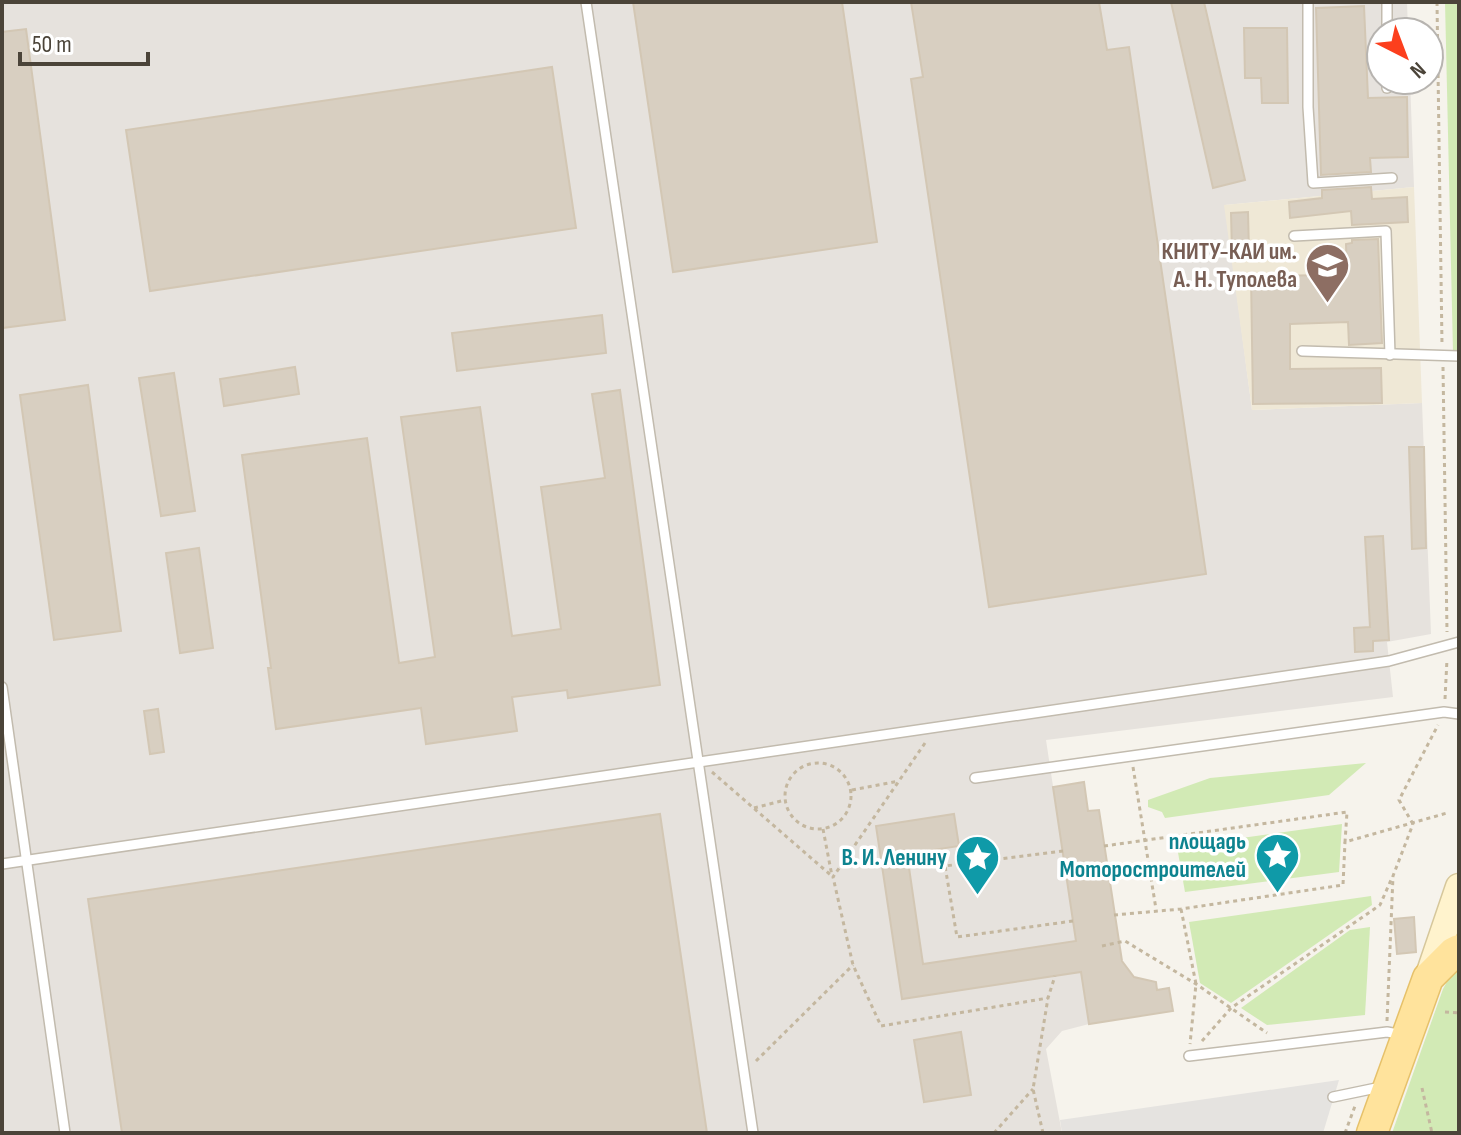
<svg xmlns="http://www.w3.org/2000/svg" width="1461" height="1135" font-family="'Sofia Sans Condensed',sans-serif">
<rect width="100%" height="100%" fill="#f6f3ec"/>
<path fill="#e6e2dd" d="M 2,2 L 1407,2 L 1408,32 L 1381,32 L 1381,80 L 1410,80 L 1414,187 L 1225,205 L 1252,410 L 1422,403 L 1431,634 L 1387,642 L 1393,697 L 1046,740 L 1089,1024 L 1062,1031 L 1046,1049 L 1062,1133 L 2,1133 Z"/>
<path fill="#efe8d6" d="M 1414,187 L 1422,403 L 1252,410 L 1224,205 Z"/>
<g fill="#d2eab5">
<path d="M 1445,2 L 1459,2 L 1459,352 L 1453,352 Z"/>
<path d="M 1366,763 L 1329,795 L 1165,818 L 1162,812 L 1148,807 L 1148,800 L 1210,778 Z"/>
<path d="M 1342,824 L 1339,872 L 1185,892 L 1177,847 Z"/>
<path d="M 1371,896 L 1372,905 L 1231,1003 L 1200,983 L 1189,922 Z"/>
<path d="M 1370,927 L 1365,1015 L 1267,1025 L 1241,1008 L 1350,930 Z"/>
<path d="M 1455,967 L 1459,967 L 1459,1133 L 1392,1133 L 1443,989 Z"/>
</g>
<path fill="#e5e3e0" d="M 1339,1080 L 1323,1133 L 1062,1133 L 1060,1120 Z"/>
<g fill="#d8cfc1" stroke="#d3c7b4" stroke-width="2">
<path d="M 633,2 L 842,2 L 877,242 L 673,272 Z"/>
<path d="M 911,2 L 1099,2 L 1107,50 L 1129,47 L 1206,574 L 989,607 L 911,79 L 923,77 Z"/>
<path d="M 1171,2 L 1204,2 L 1245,180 L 1213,188 Z"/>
<path d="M 1364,6 L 1368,98 L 1407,97 L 1408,157 L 1370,158 L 1371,172 L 1321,175 L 1316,8 Z"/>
<path d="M 1244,28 L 1287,28 L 1288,103 L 1262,103 L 1261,78 L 1245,78 Z"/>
<path d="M 26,29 L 65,320 L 2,328 L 2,32 Z"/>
<path d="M 552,67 L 576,228 L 150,291 L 126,130 Z"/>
<path d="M 1371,187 L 1372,199 L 1407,197 L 1408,222 L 1352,225 L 1351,211 L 1290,218 L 1289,202 L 1322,198 L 1322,190 Z"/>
<path d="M 1248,212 L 1249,252 L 1232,252 L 1231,213 Z"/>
<path d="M 1378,239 L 1382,343 L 1349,345 L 1348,322 L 1290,324 L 1290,369 L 1381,368 L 1382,403 L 1253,404 L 1251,276 L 1347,275 L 1346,244 L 1352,243 L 1352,240 Z"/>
<path d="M 602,315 L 606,353 L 457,371 L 452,333 Z"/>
<path d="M 295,367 L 299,394 L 224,406 L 220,379 Z"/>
<path d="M 174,373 L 195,511 L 161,516 L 139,378 Z"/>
<path d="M 88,385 L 121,631 L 54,640 L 20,395 Z"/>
<path d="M 620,390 L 660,685 L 568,698 L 567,690 L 512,697 L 517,731 L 426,744 L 421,708 L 276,729 L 268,668 L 271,668 L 242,455 L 367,438 L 399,663 L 435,657 L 401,417 L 480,407 L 512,636 L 561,629 L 541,487 L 605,478 L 592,394 Z"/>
<path d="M 1409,447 L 1424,447 L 1426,548 L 1412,549 Z"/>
<path d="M 1383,536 L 1389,640 L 1373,641 L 1373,651 L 1355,652 L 1354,628 L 1370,627 L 1365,537 Z"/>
<path d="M 199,548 L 213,648 L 180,653 L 166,553 Z"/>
<path d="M 158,709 L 164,752 L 150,754 L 144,711 Z"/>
<path d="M 1084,782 L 1088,811 L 1099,810 L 1122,961 L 1134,977 L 1156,982 L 1157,990 L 1169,988 L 1173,1011 L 1089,1024 L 1081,972 L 902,999 L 876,826 L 954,814 L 959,846 L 907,854 L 923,964 L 1076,941 L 1053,787 Z"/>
<path d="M 660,814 L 707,1133 L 122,1133 L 88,899 Z"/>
<path d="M 1414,917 L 1416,952 L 1397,954 L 1394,919 Z"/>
<path d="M 961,1032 L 971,1095 L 924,1102 L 914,1040 Z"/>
</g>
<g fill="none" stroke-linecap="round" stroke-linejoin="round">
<defs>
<g id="lane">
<path d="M 586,2 L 753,1133"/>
<path d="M 1308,2 L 1308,107 L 1313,183 L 1392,178"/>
<path d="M 1387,2 L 1387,32"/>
<path d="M 1387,80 L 1387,88"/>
<path d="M 1294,236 L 1386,231 L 1390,355"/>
<path d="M 1302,351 L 1459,356"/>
<path d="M 2,687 L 65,1133"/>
<path d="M 975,778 L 1444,712 L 1459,714"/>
<path d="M 2,864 L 1389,661 L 1459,642"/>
<path d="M 1189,1056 L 1387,1032 L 1404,1035"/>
<path d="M 1333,1097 L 1381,1087"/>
</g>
<path id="secondary" d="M 1428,978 L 1459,887"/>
<path id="primary" d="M 1372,1133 L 1428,978 L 1453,953 L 1459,950"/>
</defs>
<use href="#lane" stroke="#c2bbae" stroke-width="12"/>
<use href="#secondary" stroke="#d6c79b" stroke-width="29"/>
<use href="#primary" stroke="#e6c16a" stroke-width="33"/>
<g stroke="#c4b79f" stroke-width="3" stroke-dasharray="4 4" stroke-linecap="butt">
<path d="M 1437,2 L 1442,344"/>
<path d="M 1443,367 L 1447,632"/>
<path d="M 1445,699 L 1447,659"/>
<path d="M 925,743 L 833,877 L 853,965 L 881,1026 L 1048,998"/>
<circle cx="818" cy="796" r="33"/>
<path d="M 1133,767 L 1156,909"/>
<path d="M 712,772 L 833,877"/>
<path d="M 852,790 L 899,781"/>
<path d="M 754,808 L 785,800"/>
<path d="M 1413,824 L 1399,800 L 1438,725"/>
<path d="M 823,829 L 832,876"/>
<path d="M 1104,846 L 1347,812 L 1345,842 L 1447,813"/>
<path d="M 1063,851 L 945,866 L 957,937 L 1073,921"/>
<path d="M 1181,909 L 1196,984 L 1190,1044"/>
<path d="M 1114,915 L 1181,909 L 1343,885 L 1345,842"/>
<path d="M 1102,946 L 1125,941 L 1196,984 L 1267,1033"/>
<path d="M 1445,1012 L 1459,1013"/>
<path d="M 1387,1021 L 1393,876 L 1413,824"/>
<path d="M 1202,1041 L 1231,1008 L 1380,905 L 1391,880"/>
<path d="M 756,1061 L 853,965"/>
<path d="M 1422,1088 L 1432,1133"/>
<path d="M 994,1133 L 1033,1089"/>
<path d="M 1043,1133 L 1033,1089 L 1048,998 L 1055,976"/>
<path d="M 1345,1133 L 1355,1106"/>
</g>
<use href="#lane" stroke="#fff" stroke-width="9"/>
<use href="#secondary" stroke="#fff3cd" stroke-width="26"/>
<use href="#primary" stroke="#ffe39c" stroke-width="30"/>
</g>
<defs>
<symbol id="university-pin" viewBox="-11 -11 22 30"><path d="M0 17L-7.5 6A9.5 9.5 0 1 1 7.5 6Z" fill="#8d6e63" stroke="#fff"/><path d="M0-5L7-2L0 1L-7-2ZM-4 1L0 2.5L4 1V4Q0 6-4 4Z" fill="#fff"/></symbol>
<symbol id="sight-pin" viewBox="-11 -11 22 30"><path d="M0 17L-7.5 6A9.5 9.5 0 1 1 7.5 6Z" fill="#0f9aa8" stroke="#fff"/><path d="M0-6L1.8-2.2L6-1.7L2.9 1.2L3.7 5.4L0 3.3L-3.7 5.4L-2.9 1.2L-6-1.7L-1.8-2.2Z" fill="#fff"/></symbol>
</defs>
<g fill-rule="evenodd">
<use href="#university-pin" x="1302" y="240" width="51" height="69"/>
<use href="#sight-pin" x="1252" y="830" width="51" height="69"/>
<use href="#sight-pin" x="952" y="832" width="51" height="69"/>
</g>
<g text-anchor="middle" stroke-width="7" stroke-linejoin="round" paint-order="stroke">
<g font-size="24" font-weight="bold" fill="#785e54" stroke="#fff" text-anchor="end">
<text x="1297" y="259">КНИТУ-КАИ им.<tspan x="1297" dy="28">А. Н. Туполева</tspan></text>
</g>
<g font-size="24" font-weight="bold" fill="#0d838f" stroke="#fff" text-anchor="end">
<text x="1246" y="849">площадь<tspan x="1246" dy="28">Моторостроителей</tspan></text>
<text x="947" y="865">В. И. Ленину</text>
</g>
</g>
<rect width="1461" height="1135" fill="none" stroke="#4b4439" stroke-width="8"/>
<g transform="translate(1405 56) rotate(138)"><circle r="38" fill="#ffffff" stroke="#b7b4b0" stroke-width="2"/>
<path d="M0-6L14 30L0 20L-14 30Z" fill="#fc3f1d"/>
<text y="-12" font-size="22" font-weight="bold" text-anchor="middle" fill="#4b4439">N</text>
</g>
<path d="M20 52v12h128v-12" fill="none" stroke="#4b4439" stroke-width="4"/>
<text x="32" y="52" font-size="24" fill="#4b4439" stroke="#ffffff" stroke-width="6" paint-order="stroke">50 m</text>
</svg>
